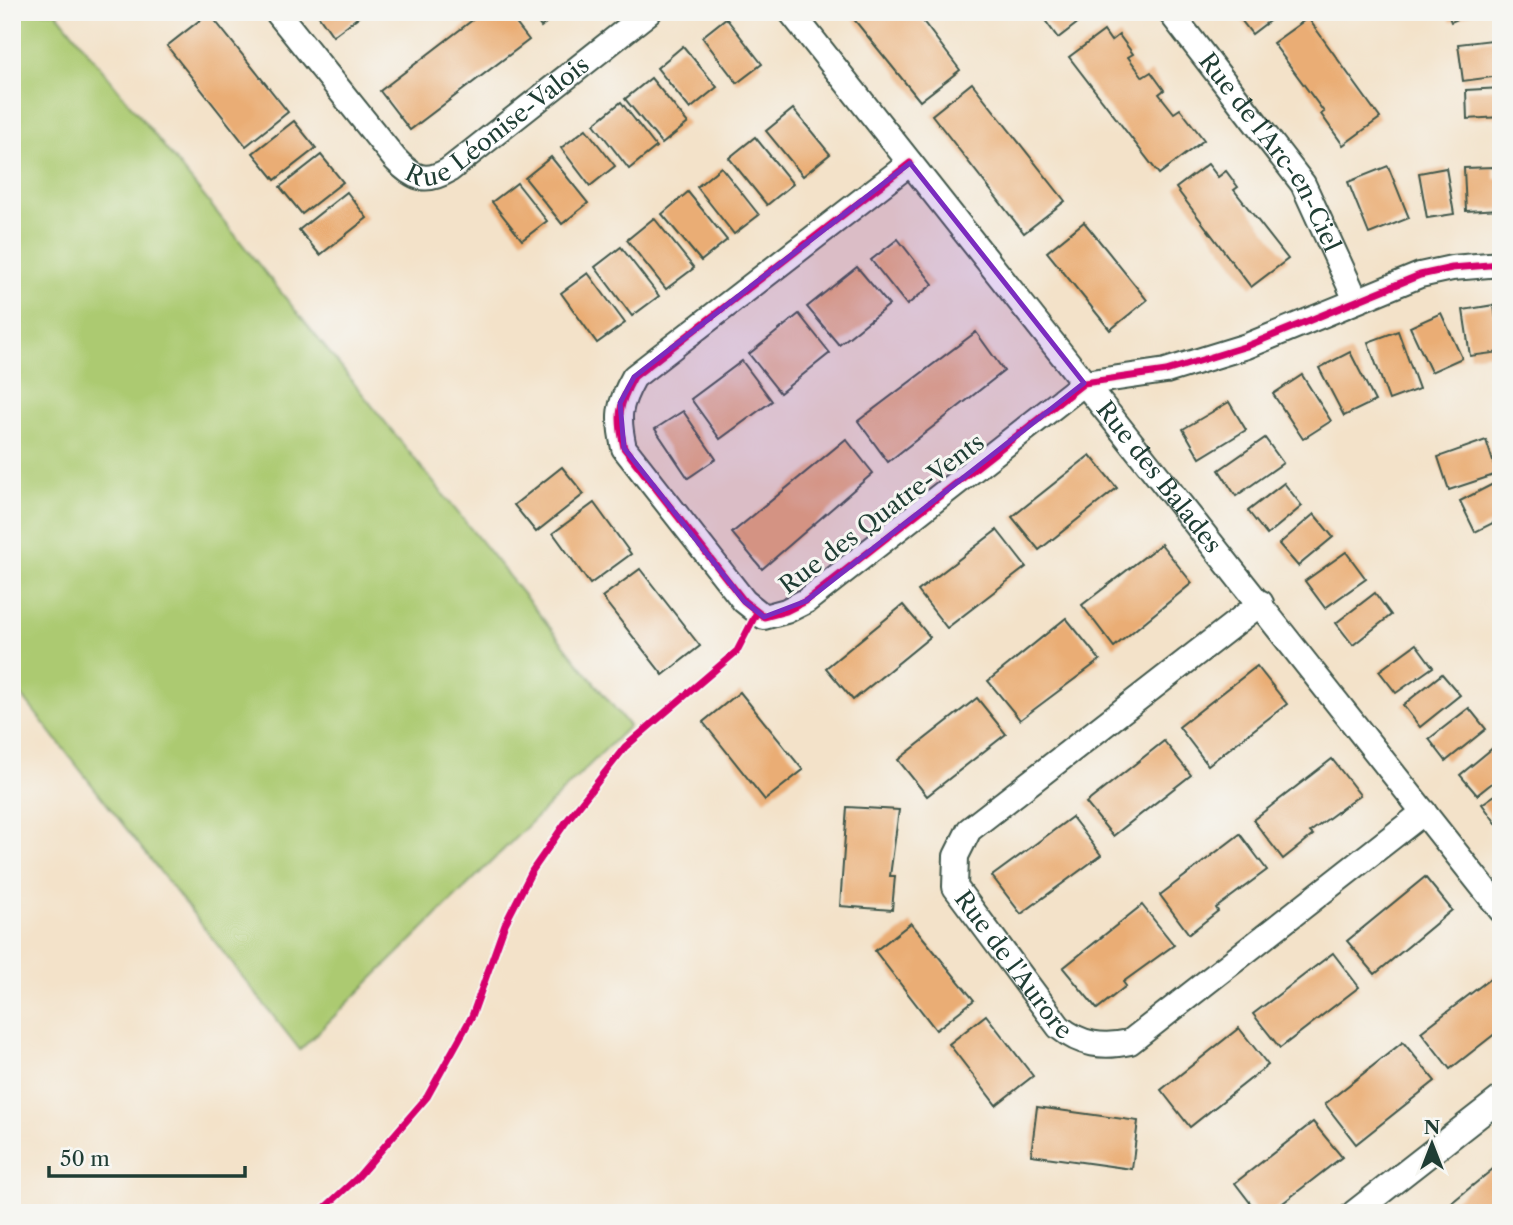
<svg xmlns="http://www.w3.org/2000/svg" width="1513" height="1225" font-family="'Libre Caslon Text',serif">
<rect width="100%" height="100%" fill="#f6f6f2"/>
<filter id="ink" filterUnits="userSpaceOnUse"><feTurbulence type="fractalNoise" baseFrequency=".0143" numOctaves="2"/><feDisplacementMap in="SourceGraphic" scale="14" xChannelSelector="R" yChannelSelector="G"/><feConvolveMatrix kernelMatrix="1 2 1 2 8 2 1 2 1" color-interpolation-filters="sRGB"/></filter>
<filter id="wash" filterUnits="userSpaceOnUse"><feTurbulence type="fractalNoise" baseFrequency=".00686" numOctaves="4" result="noise"/><feDisplacementMap in="SourceGraphic" scale="28" xChannelSelector="R" yChannelSelector="G"/><feGaussianBlur stdDeviation="1.57" result="paint"/><feColorMatrix in="noise" values="0 0 0 0 0 0 0 0 0 0 0 0 0 0 0 0 0 1.4 0 .05"/><feComposite in="paint" operator="in"/></filter>
<g filter="url(#wash)">
<rect width="100%" height="100%" fill="#f3e2c9"/>
<path fill="#acca71" stroke="#668452" stroke-width="2" d="M 12,12 L 56,12 L 629,726 L 300,1050 L 12,683 Z"/>
<g id="blocks">
<g fill="#eaad75">
<path d="M 316,12 L 365,12 L 333,36 Z"/>
<path d="M 483,12 L 507,12 L 529,40 L 410,130 L 380,91 Z"/>
<path d="M 530,12 L 559,12 L 541,27 Z"/>
<path d="M 848,12 L 916,12 L 960,70 L 920,101 Z"/>
<path d="M 1039,12 L 1092,12 L 1058,38 Z"/>
<path d="M 1235,12 L 1281,12 L 1252,34 Z"/>
<path d="M 1447,12 L 1474,12 L 1451,22 Z"/>
<path d="M 209,13 L 288,112 L 246,146 L 167,46 Z"/>
<path d="M 726,18 L 762,64 L 737,83 L 702,37 Z"/>
<path d="M 1308,18 L 1380,118 L 1343,145 L 1321,114 L 1324,112 L 1273,43 Z"/>
<path d="M 1104,31 L 1111,41 L 1119,35 L 1133,54 L 1128,57 L 1143,77 L 1151,72 L 1164,90 L 1159,94 L 1174,113 L 1180,109 L 1204,140 L 1159,174 L 1069,57 Z"/>
<path d="M 1500,39 L 1501,76 L 1463,81 L 1458,44 Z"/>
<path d="M 683,46 L 717,87 L 690,109 L 657,68 Z"/>
<path d="M 651,78 L 688,123 L 662,144 L 625,99 Z"/>
<path d="M 972,83 L 1065,201 L 1024,233 L 932,115 Z"/>
<path d="M 1501,88 L 1501,117 L 1467,119 L 1466,90 Z"/>
<path d="M 621,102 L 656,147 L 629,169 L 594,124 Z"/>
<path d="M 793,109 L 830,154 L 803,176 L 766,131 Z"/>
<path d="M 294,121 L 316,148 L 275,180 L 253,153 Z"/>
<path d="M 586,129 L 615,166 L 590,186 L 561,148 Z"/>
<path d="M 755,137 L 793,184 L 767,205 L 729,158 Z"/>
<path d="M 321,155 L 343,182 L 302,214 L 280,187 Z"/>
<path d="M 551,157 L 588,203 L 562,224 L 525,178 Z"/>
<path d="M 1208,164 L 1218,177 L 1226,171 L 1238,187 L 1234,190 L 1288,259 L 1251,287 L 1176,188 Z"/>
<path d="M 1388,166 L 1409,218 L 1369,234 L 1348,182 Z"/>
<path d="M 721,167 L 759,215 L 734,234 L 697,187 Z"/>
<path d="M 1494,167 L 1494,179 L 1501,179 L 1501,209 L 1466,211 L 1464,168 Z"/>
<path d="M 1446,168 L 1454,214 L 1427,218 L 1419,173 Z"/>
<path d="M 517,183 L 547,221 L 522,240 L 492,202 Z"/>
<path d="M 347,192 L 367,218 L 320,255 L 299,230 Z"/>
<path d="M 688,192 L 727,240 L 701,261 L 662,214 Z"/>
<path d="M 654,218 L 694,268 L 666,289 L 627,240 Z"/>
<path d="M 1084,222 L 1147,300 L 1110,330 L 1047,252 Z"/>
<path d="M 898,239 L 933,284 L 907,305 L 871,260 Z"/>
<path d="M 621,247 L 659,296 L 632,316 L 595,267 Z"/>
<path d="M 857,267 L 889,305 L 839,345 L 807,307 Z"/>
<path d="M 588,273 L 625,323 L 597,343 L 561,293 Z"/>
<path d="M 1494,305 L 1501,352 L 1470,356 L 1463,310 Z"/>
<path d="M 1441,313 L 1462,358 L 1431,372 L 1410,327 Z"/>
<path d="M 799,314 L 830,353 L 780,393 L 749,354 Z"/>
<path d="M 1398,331 L 1419,389 L 1389,400 L 1368,342 Z"/>
<path d="M 976,332 L 1004,371 L 888,462 L 858,421 Z"/>
<path d="M 1350,352 L 1375,401 L 1344,416 L 1319,368 Z"/>
<path d="M 742,361 L 772,401 L 720,439 L 691,399 Z"/>
<path d="M 1302,375 L 1331,421 L 1303,439 L 1273,394 Z"/>
<path d="M 1229,402 L 1246,430 L 1200,458 L 1183,429 Z"/>
<path d="M 683,411 L 716,459 L 688,478 L 655,429 Z"/>
<path d="M 1265,438 L 1283,463 L 1236,496 L 1219,470 Z"/>
<path d="M 846,439 L 873,473 L 762,569 L 732,533 Z"/>
<path d="M 1486,440 L 1497,474 L 1449,490 L 1438,457 Z"/>
<path d="M 1090,455 L 1117,488 L 1039,550 L 1012,517 Z"/>
<path d="M 562,467 L 584,494 L 536,532 L 514,505 Z"/>
<path d="M 1501,480 L 1501,519 L 1475,532 L 1460,501 Z"/>
<path d="M 1284,483 L 1302,506 L 1267,535 L 1248,511 Z"/>
<path d="M 594,503 L 631,554 L 590,584 L 553,533 Z"/>
<path d="M 1314,514 L 1333,537 L 1298,566 L 1279,544 Z"/>
<path d="M 997,530 L 1026,567 L 947,628 L 918,591 Z"/>
<path d="M 1161,544 L 1192,583 L 1114,647 L 1082,605 Z"/>
<path d="M 1346,552 L 1366,579 L 1325,608 L 1305,581 Z"/>
<path d="M 640,569 L 700,646 L 663,675 L 602,597 Z"/>
<path d="M 1375,593 L 1391,615 L 1353,645 L 1336,623 Z"/>
<path d="M 903,605 L 930,637 L 853,700 L 826,668 Z"/>
<path d="M 1066,618 L 1100,660 L 1020,720 L 988,681 Z"/>
<path d="M 1416,644 L 1433,667 L 1396,693 L 1379,671 Z"/>
<path d="M 1257,666 L 1287,704 L 1208,765 L 1179,727 Z"/>
<path d="M 1442,674 L 1460,695 L 1420,727 L 1403,705 Z"/>
<path d="M 740,692 L 803,770 L 765,800 L 703,722 Z"/>
<path d="M 977,698 L 1006,734 L 927,796 L 898,760 Z"/>
<path d="M 1469,708 L 1486,729 L 1446,761 L 1429,739 Z"/>
<path d="M 1164,741 L 1191,775 L 1113,836 L 1086,803 Z"/>
<path d="M 1494,747 L 1501,755 L 1501,776 L 1477,795 L 1460,775 Z"/>
<path d="M 1332,759 L 1360,795 L 1310,832 L 1313,835 L 1283,859 L 1253,820 Z"/>
<path d="M 1501,791 L 1501,830 L 1482,804 Z"/>
<path d="M 847,807 L 899,810 L 890,876 L 895,876 L 892,910 L 840,906 Z"/>
<path d="M 1072,817 L 1101,855 L 1021,914 L 992,876 Z"/>
<path d="M 1240,834 L 1267,870 L 1216,908 L 1218,911 L 1189,934 L 1160,895 Z"/>
<path d="M 1425,877 L 1452,910 L 1375,974 L 1347,941 Z"/>
<path d="M 1142,905 L 1174,945 L 1123,982 L 1126,986 L 1097,1009 L 1063,968 Z"/>
<path d="M 911,923 L 974,1000 L 936,1030 L 875,951 Z"/>
<path d="M 1333,953 L 1359,987 L 1280,1048 L 1253,1014 Z"/>
<path d="M 1500,971 L 1501,1029 L 1450,1069 L 1421,1032 Z"/>
<path d="M 986,1015 L 1033,1076 L 996,1105 L 949,1044 Z"/>
<path d="M 1239,1028 L 1268,1065 L 1190,1127 L 1161,1090 Z"/>
<path d="M 1403,1042 L 1435,1081 L 1356,1144 L 1325,1104 Z"/>
<path d="M 1037,1107 L 1138,1121 L 1132,1169 L 1031,1155 Z"/>
<path d="M 1313,1122 L 1342,1157 L 1270,1213 L 1258,1213 L 1235,1183 Z"/>
<path d="M 1499,1164 L 1501,1213 L 1439,1213 Z"/>
</g>
</g>
</g>
<g filter="url(#ink)">
<use href="#blocks" fill-opacity="0" stroke="#3f564a" stroke-width="2"/>
<g fill="none" stroke-linecap="round" stroke-linejoin="round">
<defs>
<g id="street">
<path id="s1" d="M 277,12 L 395,159 C 413,178 425,184 449,170 L 649,12"/>
<path id="s2" d="M 791,12 L 1501,910"/>
<path id="s3" d="M 1170,12 L 1303,184 L 1356,300"/>
<path d="M 910,163 L 634,377 C 618,406 617,416 624,448 L 744,601 L 764,617 L 786,611 L 806,601 L 1084,383 L 1166,371 L 1247,346 L 1420,275 L 1452,268 L 1501,264"/>
<path id="s4" d="M 1261,603 L 969,830 L 956,856 L 955,887 L 1059,1027 C 1081,1045 1103,1048 1130,1042 L 1424,812"/>
<path d="M 1354,1213 L 1501,1098"/>
</g>
</defs>
<use href="#street" stroke="#3f564a" stroke-width="28"/>
<use href="#street" stroke="#fff" stroke-width="24"/>
<defs>
<g id="cycleway">
<path d="M 910,163 L 634,377 C 618,406 617,416 624,448 L 744,601 L 764,617 L 786,611 L 806,601 L 1084,383 L 1166,371 L 1247,346 L 1420,275 L 1452,268 L 1501,264"/>
<path d="M 319,1213 L 357,1178 L 427,1097 L 472,1016 L 505,924 L 532,871 L 566,822 L 625,747 L 737,651 L 757,612"/>
</g>
</defs>
<use href="#cycleway" stroke="#f6f6f2" stroke-width="11"/>
<use href="#cycleway" stroke="#d6006c" stroke-width="7"/>
</g>
</g>
<path fill="#7b2cbf" fill-opacity="0.2" stroke="#7b2cbf" stroke-width="5" stroke-linejoin="round" d="M 910,163 L 1084,383 L 806,601 L 764,617 L 744,601 L 624,448 L 620,403 L 634,377 Z"/>
<g text-anchor="middle" stroke-width="6" stroke-linejoin="round" paint-order="stroke">
<g font-size="24" fill="#1f3d34" stroke="#f6f6f2">
<text dy="8" stroke="none"><textPath href="#s1" startOffset="315">Rue Léonise-Valois</textPath></text>
<text dy="8" stroke="none"><textPath href="#s3" startOffset="173">Rue de l'Arc-en-Ciel</textPath></text>
<text dy="8" stroke="none"><textPath href="#s2" startOffset="593">Rue des Balades</textPath></text>
<text transform="translate(882 514) rotate(-37)" y="8">Rue des Quatre-Vents</text>
<text dy="8" stroke="none"><textPath href="#s4" startOffset="527">Rue de l'Aurore</textPath></text>
</g>
</g>
<rect width="1513" height="1225" fill="none" stroke="#f6f6f2" stroke-width="42"/>
<g transform="translate(1432 1144)" stroke="#f6f6f2" stroke-width="5" paint-order="stroke">
<path d="M0-5L12 26L0 18L-12 26Z" fill="#1f3d34"/>
<text y="-10" font-size="19" font-weight="bold" text-anchor="middle" fill="#1f3d34">N</text>
</g>
<path d="M49 1166v10h196v-10" fill="none" stroke="#1f3d34" stroke-width="3.5"/>
<text x="60" y="1166" font-size="21" fill="#1f3d34" stroke="#f6f6f2" stroke-width="5" paint-order="stroke">50 m</text>
</svg>
